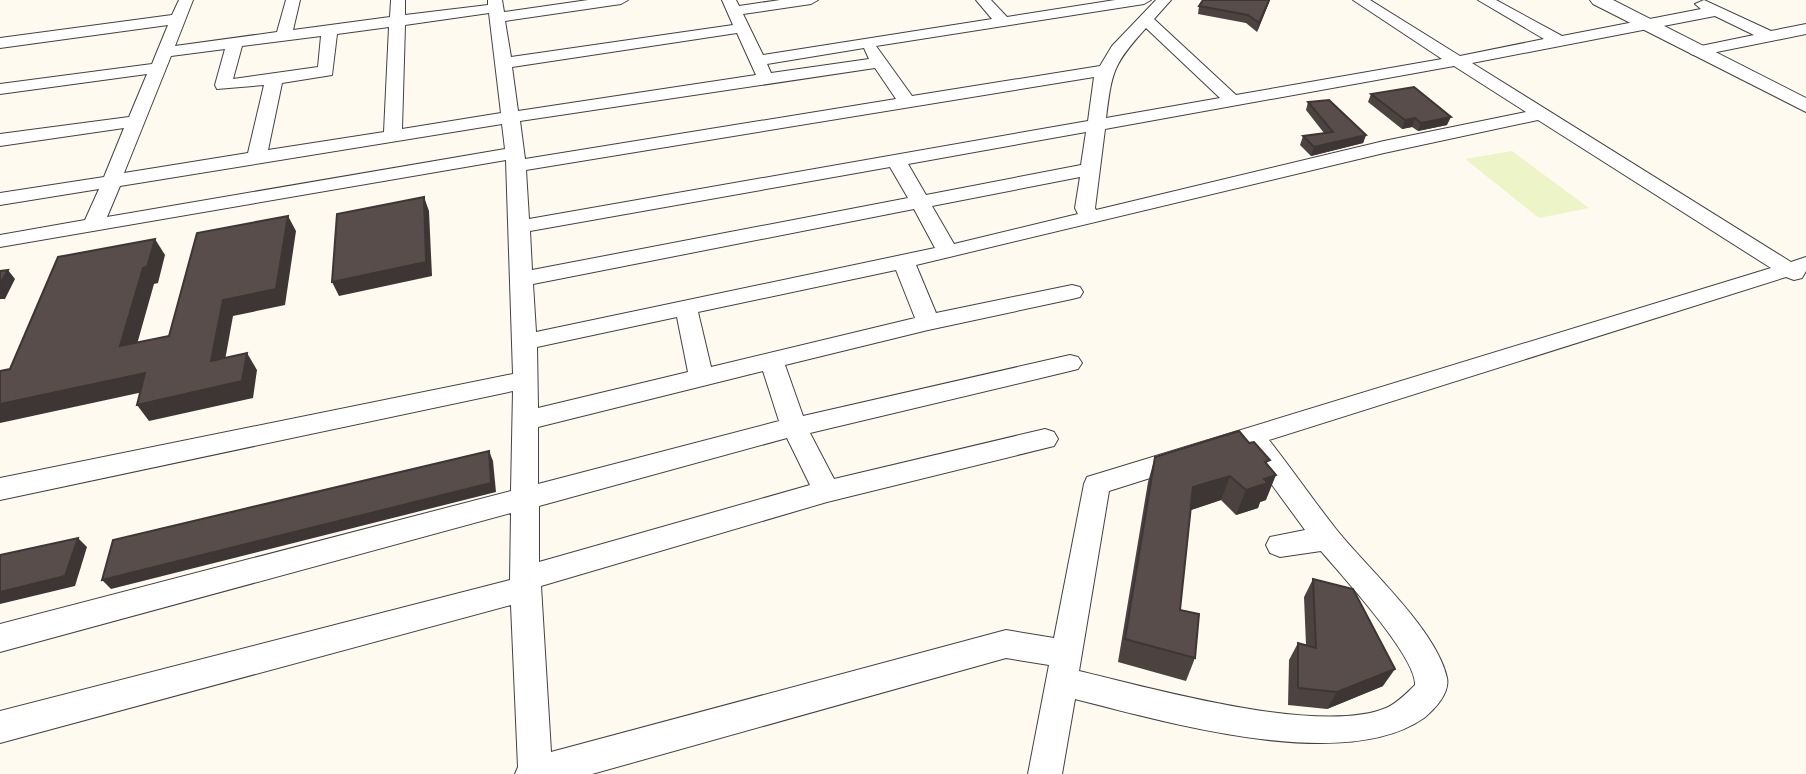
<svg xmlns="http://www.w3.org/2000/svg" width="1806" height="774" font-family="Lora,serif">
<rect width="100%" height="100%" fill="#fffaf0"/>
<path fill="#ecf4c8" d="M 1512,151 L 1589,208 L 1539,218 L 1465,159 Z"/>
<g fill="none" stroke-linecap="round" stroke-linejoin="round">
<defs>
<path id="minor" d="M 179,0 L 193,0 L 175,46 L 277,32 L 286,0 L 300,0 L 293,30 L 390,17 L 391,0 L 405,0 L 405,15 L 488,5 L 488,0 L 502,0 L 504,12 L 588,0 L 628,0 L 621,4 L 505,21 L 511,57 L 733,25 L 722,0 L 736,0 L 739,6 L 780,0 L 818,0 L 811,4 L 743,14 L 763,55 L 992,19 L 976,0 L 991,0 L 1007,17 L 1115,0 L 1151,0 L 1144,4 L 876,46 L 912,96 L 1100,66 L 1112,46 L 1156,0 L 1171,0 L 1154,19 L 1236,95 L 1442,59 L 1353,0 L 1370,0 L 1460,56 L 1544,39 L 1478,0 L 1496,0 L 1562,36 L 1701,9 L 1695,4 L 1704,0 L 1771,31 L 1806,24 L 1806,34 L 1697,56 L 1691,54 L 1689,51 L 1691,48 L 1754,35 L 1715,16 L 1472,63 L 1791,262 L 1806,257 L 1806,271 L 1802,278 L 1794,280 L 1786,277 L 1269,440 C 1292,469 1313,500 1336,529 C 1367,568 1437,630 1447,678 C 1450,693 1435,709 1424,718 C 1344,774 1166,722 1075,699 L 1062,774 L 1028,774 L 1049,665 L 1006,658 L 592,774 L 515,774 L 518,767 L 511,605 L 0,743 L 0,711 L 510,580 L 511,513 L 0,652 L 0,624 L 511,491 L 513,391 L 0,500 L 0,478 L 513,374 L 506,160 L 0,247 L 0,235 L 85,220 L 99,189 L 0,205 L 0,193 L 104,177 L 124,128 L 0,146 L 0,134 L 129,117 L 147,74 L 0,94 L 0,84 L 152,64 L 168,25 L 0,48 L 0,38 L 172,15 ZM 489,13 L 501,113 L 402,129 L 405,25 ZM 389,27 L 384,132 L 268,150 L 282,83 L 332,75 L 337,34 ZM 1146,28 L 1220,98 L 1106,118 C 1112,71 1113,64 1146,28 ZM 737,33 L 756,75 L 518,111 L 512,67 ZM 321,36 L 318,67 L 233,79 L 242,46 ZM 864,48 L 869,59 L 771,73 L 767,64 ZM 225,49 L 215,85 L 217,89 L 264,85 L 248,153 L 124,173 L 171,56 ZM 1454,66 L 1526,112 L 1384,141 L 1096,210 L 1095,208 L 1105,129 ZM 875,68 L 896,99 L 525,159 L 520,121 ZM 1094,77 L 1088,121 L 529,219 L 526,170 ZM 1538,120 L 1771,268 L 1087,477 L 1084,484 L 1054,638 L 1006,630 L 551,752 L 541,586 L 827,502 L 1054,446 L 1058,439 L 1054,432 L 1045,429 L 834,479 L 810,433 L 1070,371 L 1078,369 L 1082,363 L 1078,357 L 1070,355 L 803,416 L 785,365 L 928,330 L 1072,299 L 1080,297 L 1083,292 L 1080,287 L 1072,285 L 936,313 L 916,265 L 1384,153 ZM 502,124 L 505,149 L 107,217 L 120,186 ZM 1086,132 L 1081,165 L 926,195 L 908,164 ZM 890,167 L 908,198 L 532,270 L 530,231 ZM 1080,177 L 1075,208 L 1078,214 L 954,244 L 932,206 ZM 914,209 L 935,248 L 536,332 L 533,284 ZM 896,270 L 915,318 L 711,367 L 698,312 ZM 677,317 L 688,372 L 538,408 L 537,347 ZM 763,371 L 779,421 L 538,484 L 538,427 ZM 787,438 L 810,485 L 539,562 L 539,506 ZM 1245,448 L 1305,530 L 1270,537 L 1266,545 L 1270,553 L 1280,557 L 1321,551 C 1341,575 1417,657 1415,685 C 1407,693 1396,704 1386,708 C 1319,736 1151,688 1079,671 L 1109,491 Z"/>
<path id="tertiary" d="M 1590,0 L 1613,0 L 1806,98 L 1806,112 L 1593,4 Z"/>
</defs>
<use href="#minor" stroke="#424242" stroke-width="2"/>
<use href="#tertiary" stroke="#424242" stroke-width="2"/>
<use href="#minor" fill="#fff" fill-rule="evenodd"/>
<use href="#tertiary" fill="#fff" fill-rule="evenodd"/>
</g>
<g fill="#4c4240">
<path d="M 1270,0 L 1257,32 L 1246,23 L 1198,14 L 1199,6 Z"/>
<path d="M 1371,94 L 1447,125 L 1418,131 L 1412,127 L 1402,129 L 1368,102 Z"/>
<path d="M 1308,102 L 1366,135 L 1363,143 L 1311,156 L 1300,145 L 1303,136 L 1324,133 L 1306,110 Z"/>
<path d="M 1155,457 L 1268,465 L 1266,500 L 1260,502 L 1258,508 L 1236,515 L 1221,500 L 1191,510 L 1180,610 L 1195,658 L 1186,681 L 1118,662 L 1148,482 Z"/>
<path d="M 1313,579 L 1383,686 L 1327,709 L 1288,705 L 1289,660 L 1298,643 L 1306,645 L 1304,597 Z"/>
</g>
<g fill="#3e3634">
<path d="M 1269,0 L 1270,0 L 1257,32 L 1259,23 Z"/>
<path d="M 1451,117 L 1447,125 L 1418,131 L 1421,123 Z"/>
<path d="M 1415,118 L 1412,127 L 1402,129 L 1405,120 Z"/>
<path d="M 1366,135 L 1363,143 L 1311,156 L 1314,147 Z"/>
<path d="M 424,197 L 429,211 L 432,276 L 339,296 L 332,282 Z"/>
<path d="M 288,216 L 296,231 L 285,305 L 233,316 L 222,377 L 211,361 L 223,300 Z"/>
<path d="M 155,239 L 165,255 L 158,283 L 154,284 L 132,362 L 120,346 L 143,268 Z"/>
<path d="M 8,270 L 15,279 L 5,299 L 0,299 L 0,284 Z"/>
<path d="M 247,353 L 257,370 L 253,398 L 149,421 L 137,405 Z"/>
<path d="M 145,373 L 157,389 L 0,423 L 0,404 Z"/>
<path d="M 489,451 L 493,461 L 496,492 L 111,589 L 102,580 Z"/>
<path d="M 1276,475 L 1266,500 L 1260,502 L 1258,508 L 1236,515 L 1246,490 L 1264,479 Z"/>
<path d="M 1230,476 L 1221,500 L 1185,512 L 1193,487 Z"/>
<path d="M 78,538 L 87,547 L 75,586 L 0,604 L 0,592 Z"/>
<path d="M 1395,669 L 1383,686 L 1327,709 L 1337,692 Z"/>
</g>
<g fill="#584d4a" stroke="#3e3634" stroke-width="2">
<path d="M 1203,0 L 1269,0 L 1259,23 L 1248,15 L 1199,6 Z"/>
<path d="M 1414,87 L 1451,117 L 1421,123 L 1415,118 L 1405,120 L 1371,94 Z"/>
<path d="M 1329,100 L 1366,135 L 1314,147 L 1303,136 L 1333,132 L 1308,102 Z"/>
<path d="M 424,197 L 426,262 L 332,282 L 337,214 Z"/>
<path d="M 288,216 L 276,289 L 223,300 L 211,361 L 247,353 L 242,381 L 137,405 L 145,373 L 0,404 L 0,371 L 10,369 L 58,257 L 155,239 L 147,267 L 143,268 L 120,346 L 169,336 L 197,233 Z"/>
<path d="M 8,270 L 0,284 L 0,271 Z"/>
<path d="M 1239,431 L 1249,443 L 1254,442 L 1270,460 L 1265,462 L 1276,475 L 1264,479 L 1268,483 L 1246,490 L 1230,476 L 1193,487 L 1180,610 L 1199,614 L 1195,658 L 1125,639 L 1155,457 Z"/>
<path d="M 489,451 L 491,483 L 102,580 L 113,540 Z"/>
<path d="M 78,538 L 65,576 L 0,592 L 0,555 Z"/>
<path d="M 1313,579 L 1353,589 L 1395,669 L 1337,692 L 1298,688 L 1298,643 L 1316,648 Z"/>
</g>
</svg>
